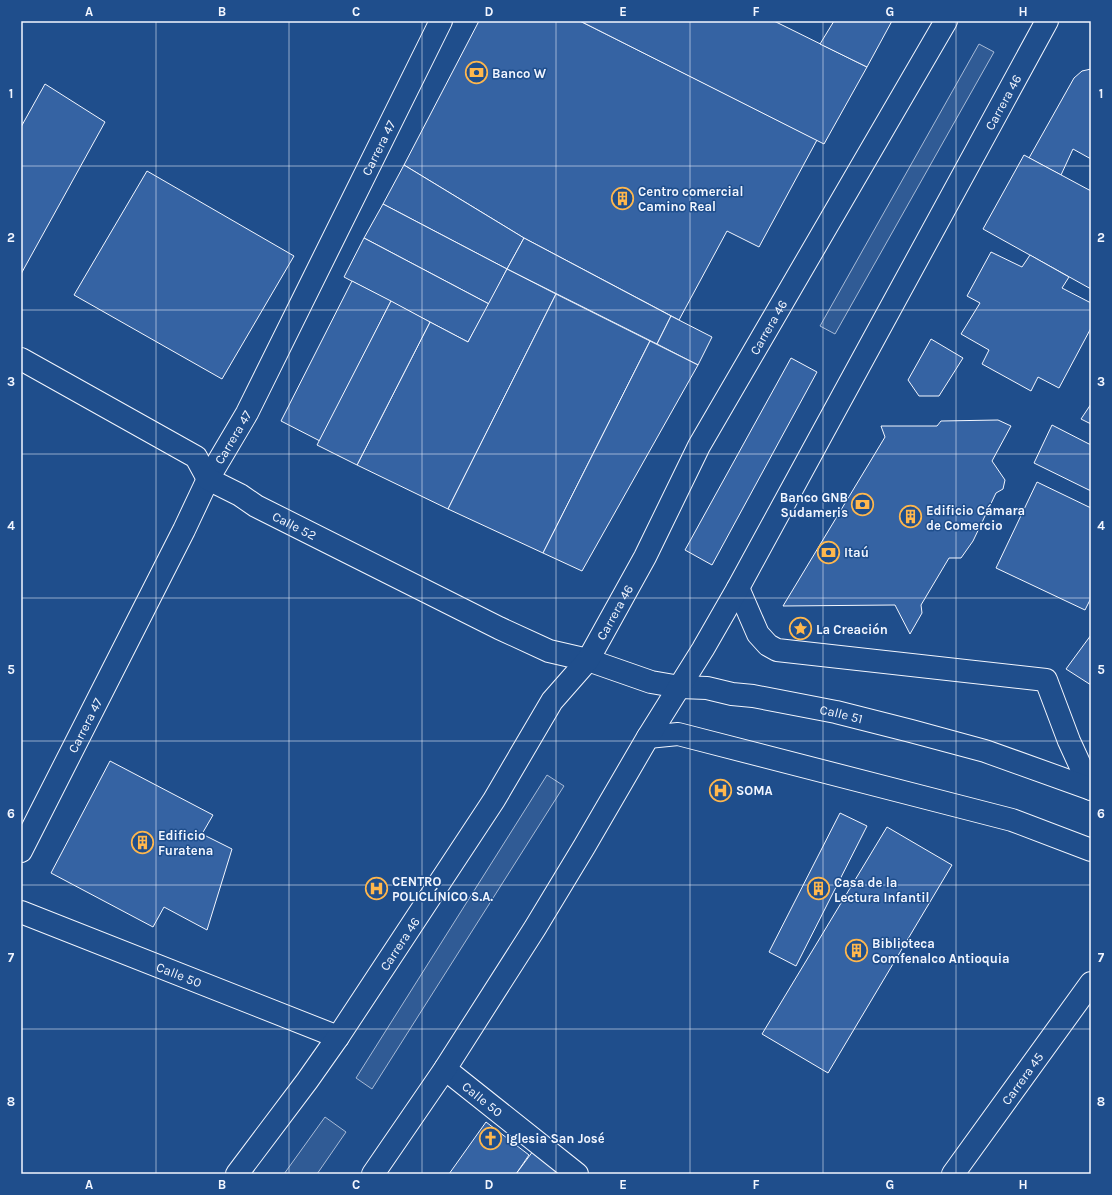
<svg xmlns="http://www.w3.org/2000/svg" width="1112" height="1195" font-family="Karla,sans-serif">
<rect width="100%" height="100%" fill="#1f4e8c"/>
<g fill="#305b95" stroke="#a8bbd7">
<path d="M 979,44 L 994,52 L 835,334 L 820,326 Z"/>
<path d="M 547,775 L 564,786 L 372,1089 L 356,1078 Z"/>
<path d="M 325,1117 L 346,1132 L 317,1174 L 284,1174 Z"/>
</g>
<g fill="#3563a3" stroke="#f2f6ff">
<path d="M 479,21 L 580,21 L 817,140 L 759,247 L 727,231 L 679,320 L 524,238 L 404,165 Z"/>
<path d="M 580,21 L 774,21 L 867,67 L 824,144 Z"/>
<path d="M 834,21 L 892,21 L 867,67 L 820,44 Z"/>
<path d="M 1091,69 L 1091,159 L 1073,149 L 1061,175 L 1029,158 L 1074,78 L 1082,71 Z"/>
<path d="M 45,84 L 105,122 L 21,274 L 21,127 Z"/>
<path d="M 1024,155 L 1091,191 L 1091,289 L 983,229 Z"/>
<path d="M 404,165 L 524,238 L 507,269 L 383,204 Z"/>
<path d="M 147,171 L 294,256 L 222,379 L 74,295 Z"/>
<path d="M 383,204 L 507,269 L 489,304 L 364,238 Z"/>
<path d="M 364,238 L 489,304 L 468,342 L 344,277 Z"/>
<path d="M 524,238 L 671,316 L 657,344 L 507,269 Z"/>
<path d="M 991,252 L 1022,267 L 1030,255 L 1069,277 L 1062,288 L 1091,303 L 1091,328 L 1059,388 L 1038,377 L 1031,391 L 982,364 L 989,350 L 961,334 L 980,303 L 967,296 Z"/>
<path d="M 507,269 L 556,294 L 448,509 L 357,465 L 430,322 L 468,342 Z"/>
<path d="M 352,281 L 391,301 L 320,441 L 281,421 Z"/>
<path d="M 556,294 L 650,341 L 543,553 L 448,509 Z"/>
<path d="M 391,301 L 430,322 L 357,465 L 317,445 Z"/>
<path d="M 671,316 L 712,337 L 698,365 L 657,344 Z"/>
<path d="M 931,339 L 963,358 L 939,396 L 919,396 L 908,380 Z"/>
<path d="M 650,341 L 698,365 L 582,571 L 543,553 Z"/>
<path d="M 791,358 L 817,372 L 712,565 L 685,550 Z"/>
<path d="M 1091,404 L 1091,424 L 1081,419 Z"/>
<path d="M 998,420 L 1011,426 L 992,461 L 1005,480 L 1003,489 L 996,493 L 973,541 L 961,558 L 949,558 L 921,605 L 922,613 L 910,634 L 895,605 L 783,606 L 885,437 L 881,426 L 937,426 L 941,421 Z"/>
<path d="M 1052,425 L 1091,445 L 1091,491 L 1034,463 Z"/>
<path d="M 1037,482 L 1091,508 L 1091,598 L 1085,610 L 996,568 Z"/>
<path d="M 1091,635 L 1091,685 L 1066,669 Z"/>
<path d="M 110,761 L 213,815 L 202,834 L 232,849 L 207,930 L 164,907 L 153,927 L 51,873 Z"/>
<path d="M 840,813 L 867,826 L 796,966 L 769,952 Z"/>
<path d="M 887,827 L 952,865 L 828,1073 L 762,1034 Z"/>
<path d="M 486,1122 L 529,1155 L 516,1174 L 449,1174 Z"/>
<path d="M 536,1147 L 571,1174 L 516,1174 Z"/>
</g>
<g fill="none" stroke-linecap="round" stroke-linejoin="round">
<defs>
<g id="minor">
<path d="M 738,588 L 758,634 L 768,645 L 777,650 L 1046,680 L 1069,741 L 1091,789"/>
<path id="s1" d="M 680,687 L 707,688 L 732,694 L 753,696 L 836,712 L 911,731 L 985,751 L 1091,789"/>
<path d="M 648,737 L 678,734 L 1012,820 L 1091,850"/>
<path id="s2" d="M 21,851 L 184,530 L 208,479 L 247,413 L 441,21"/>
<path id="s3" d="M 21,912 L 338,1037"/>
<path id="s4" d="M 445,1069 L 577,1174"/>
<path id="s5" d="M 953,1174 L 1091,983"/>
</g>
<g id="major">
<path id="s6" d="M 21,359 L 196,457 L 208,479 L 240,495 L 256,506 L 499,628 L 549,651 L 588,660 L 651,682 L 680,687"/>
<path id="s7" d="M 237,1174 L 307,1081 L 338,1037 L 494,800 L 552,701 L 588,660 L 645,557 L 699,446 L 946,21"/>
<path id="s8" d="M 373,1174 L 445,1069 L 535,928 L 584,847 L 648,737 L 703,649 L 738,588 L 1047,21"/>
</g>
</defs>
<use href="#minor" stroke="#f2f6ff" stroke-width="24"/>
<use href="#major" stroke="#f2f6ff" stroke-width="24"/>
<use href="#minor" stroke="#1f4e8c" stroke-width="22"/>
<use href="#major" stroke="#1f4e8c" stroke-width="22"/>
</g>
<path fill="none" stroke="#f2f6ff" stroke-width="1" stroke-opacity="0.55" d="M 156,21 L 156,1174M 289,21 L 289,1174M 422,21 L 422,1174M 556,21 L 556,1174M 690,21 L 690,1174M 823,21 L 823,1174M 956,21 L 956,1174M 21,166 L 1091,166M 21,310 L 1091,310M 21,454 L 1091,454M 21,598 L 1091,598M 21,741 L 1091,741M 21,885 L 1091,885M 21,1029 L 1091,1029"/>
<defs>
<symbol id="bank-ring" viewBox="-11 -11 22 22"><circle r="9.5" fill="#1f4e8c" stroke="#ffb74d" stroke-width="1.5"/><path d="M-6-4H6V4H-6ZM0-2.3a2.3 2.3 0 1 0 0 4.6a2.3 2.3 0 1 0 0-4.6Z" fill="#ffb74d"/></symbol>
<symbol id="building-ring" viewBox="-11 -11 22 22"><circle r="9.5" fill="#1f4e8c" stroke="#ffb74d" stroke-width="1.5"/><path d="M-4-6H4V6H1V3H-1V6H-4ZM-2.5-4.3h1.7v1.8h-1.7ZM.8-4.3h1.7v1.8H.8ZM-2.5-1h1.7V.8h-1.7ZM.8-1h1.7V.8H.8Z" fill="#ffb74d"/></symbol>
<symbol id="sight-ring" viewBox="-11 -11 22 22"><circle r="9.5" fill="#1f4e8c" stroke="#ffb74d" stroke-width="1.5"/><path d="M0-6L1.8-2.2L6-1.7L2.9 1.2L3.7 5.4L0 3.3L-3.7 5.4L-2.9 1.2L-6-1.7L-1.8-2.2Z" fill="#ffb74d"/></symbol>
<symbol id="hospital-ring" viewBox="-11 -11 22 22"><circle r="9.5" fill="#1f4e8c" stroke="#ffb74d" stroke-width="1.5"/><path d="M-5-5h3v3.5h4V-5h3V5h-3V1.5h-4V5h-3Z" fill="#ffb74d"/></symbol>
<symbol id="church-ring" viewBox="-11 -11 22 22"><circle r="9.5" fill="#1f4e8c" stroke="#ffb74d" stroke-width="1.5"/><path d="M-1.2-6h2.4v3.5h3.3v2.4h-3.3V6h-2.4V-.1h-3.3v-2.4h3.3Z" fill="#ffb74d"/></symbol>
</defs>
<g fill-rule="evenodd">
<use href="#bank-ring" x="464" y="60" width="25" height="25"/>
<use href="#building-ring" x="610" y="186" width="25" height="25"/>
<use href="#bank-ring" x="850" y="492" width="25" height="25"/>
<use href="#building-ring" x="898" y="504" width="25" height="25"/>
<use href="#bank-ring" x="816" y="540" width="25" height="25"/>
<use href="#sight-ring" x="788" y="616" width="25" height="25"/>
<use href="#hospital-ring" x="708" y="778" width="25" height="25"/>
<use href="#building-ring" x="130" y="830" width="25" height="25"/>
<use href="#hospital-ring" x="364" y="876" width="25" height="25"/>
<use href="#building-ring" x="806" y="876" width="25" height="25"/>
<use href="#building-ring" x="844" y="938" width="25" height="25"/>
<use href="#church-ring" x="478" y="1126" width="25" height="25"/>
</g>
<g text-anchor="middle" stroke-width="3" stroke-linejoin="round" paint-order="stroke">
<g font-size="13" font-weight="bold" fill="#f2f6ff" stroke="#1f4e8c" text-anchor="start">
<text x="492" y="78">Banco W</text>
<text x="638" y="196">Centro comercial<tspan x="638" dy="15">Camino Real</tspan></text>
<text x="848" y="502" text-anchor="end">Banco GNB<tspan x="848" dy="15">Sudameris</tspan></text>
<text x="926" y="515">Edificio Cámara<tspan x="926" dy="15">de Comercio</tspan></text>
<text x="844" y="557">Itaú</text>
<text x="816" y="634">La Creación</text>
<text x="736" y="795">SOMA</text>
<text x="158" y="840">Edificio<tspan x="158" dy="15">Furatena</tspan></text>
<text x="392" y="886">CENTRO<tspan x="392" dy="15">POLICLÍNICO S.A.</tspan></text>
<text x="834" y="887">Casa de la<tspan x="834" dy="15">Lectura Infantil</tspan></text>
<text x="872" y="948">Biblioteca<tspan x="872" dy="15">Comfenalco Antioquia</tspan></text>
<text x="506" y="1143">Iglesia San José</text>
</g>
<g font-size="13" fill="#f2f6ff" stroke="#1f4e8c">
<text dy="5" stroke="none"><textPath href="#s8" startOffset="1244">Carrera 46</textPath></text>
<text dy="5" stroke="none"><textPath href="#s2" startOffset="789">Carrera 47</textPath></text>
<text dy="5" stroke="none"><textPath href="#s7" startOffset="1002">Carrera 46</textPath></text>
<text dy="5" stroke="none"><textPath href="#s2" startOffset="465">Carrera 47</textPath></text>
<text dy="5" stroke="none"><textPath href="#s6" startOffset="324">Calle 52</textPath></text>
<text dy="5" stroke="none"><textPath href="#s7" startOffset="678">Carrera 46</textPath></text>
<text dy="5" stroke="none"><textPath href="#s1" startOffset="164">Calle 51</textPath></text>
<text dy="5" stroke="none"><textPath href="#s2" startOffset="141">Carrera 47</textPath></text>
<text dy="5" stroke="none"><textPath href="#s7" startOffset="282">Carrera 46</textPath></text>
<text dy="5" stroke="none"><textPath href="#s3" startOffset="170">Calle 50</textPath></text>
<text dy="5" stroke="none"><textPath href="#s5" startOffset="118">Carrera 45</textPath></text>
<text dy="5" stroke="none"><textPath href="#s4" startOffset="48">Calle 50</textPath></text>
</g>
</g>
<rect width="1112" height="1195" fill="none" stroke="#1f4e8c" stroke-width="44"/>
<rect x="22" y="22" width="1068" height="1151" fill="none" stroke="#f2f6ff" stroke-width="1.5"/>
<g font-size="13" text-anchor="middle" font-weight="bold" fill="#f2f6ff">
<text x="89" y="16">A</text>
<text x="222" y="16">B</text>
<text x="356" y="16">C</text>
<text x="489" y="16">D</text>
<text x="623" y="16">E</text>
<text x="756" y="16">F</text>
<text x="890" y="16">G</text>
<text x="1023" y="16">H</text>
<text x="11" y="98">1</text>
<text x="1101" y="98">1</text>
<text x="11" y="242">2</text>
<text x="1101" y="242">2</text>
<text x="11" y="386">3</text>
<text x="1101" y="386">3</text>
<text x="11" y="530">4</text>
<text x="1101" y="530">4</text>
<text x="11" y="674">5</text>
<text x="1101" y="674">5</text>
<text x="11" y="818">6</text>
<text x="1101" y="818">6</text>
<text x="11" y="962">7</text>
<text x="1101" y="962">7</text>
<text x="11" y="1106">8</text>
<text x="1101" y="1106">8</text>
<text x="89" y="1189">A</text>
<text x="222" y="1189">B</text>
<text x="356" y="1189">C</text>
<text x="489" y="1189">D</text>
<text x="623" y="1189">E</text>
<text x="756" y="1189">F</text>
<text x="890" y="1189">G</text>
<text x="1023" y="1189">H</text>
</g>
</svg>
